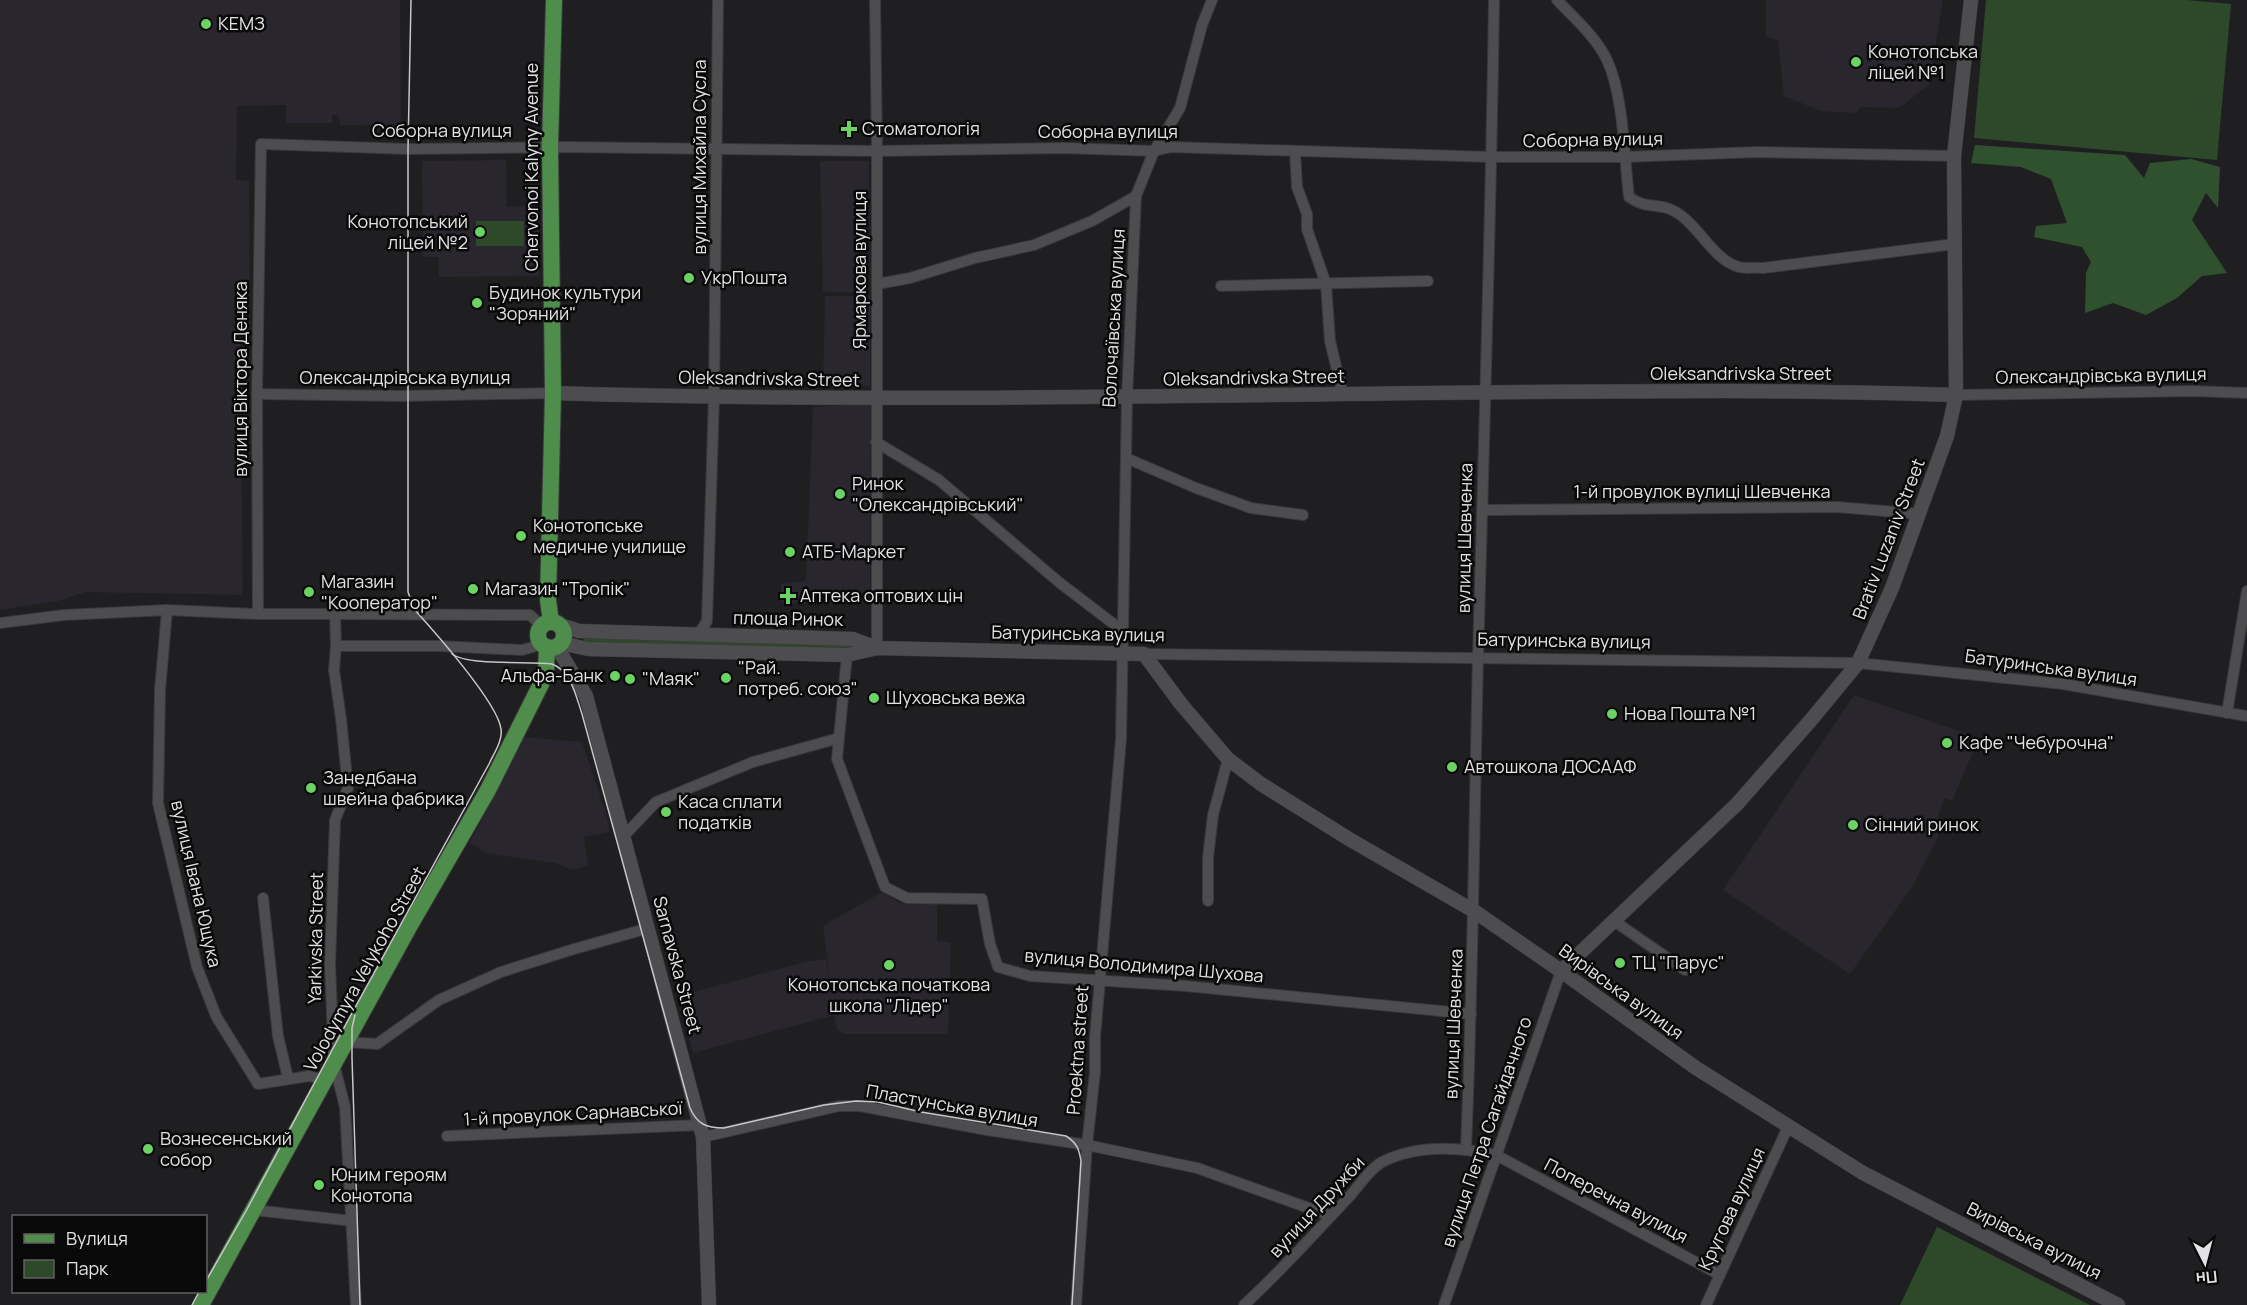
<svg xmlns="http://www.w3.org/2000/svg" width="2247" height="1305" font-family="Manrope,sans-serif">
<rect width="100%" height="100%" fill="#1f1f21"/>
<g fill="#29262d">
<path d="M 0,0 L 400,0 L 401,126 L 340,125 L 339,115 L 332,115 L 332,123 L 286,123 L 286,105 L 237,106 L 236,180 L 249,181 L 250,343 L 240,343 L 243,595 L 85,592 L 58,601 L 0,610 Z"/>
<path d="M 1766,0 L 1943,0 L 1929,85 L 1899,108 L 1860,107 L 1856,113 L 1821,111 L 1784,96 L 1778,40 L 1766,37 Z"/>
<path d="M 506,160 L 507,207 L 538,205 L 539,276 L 439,277 L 438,257 L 423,257 L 422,161 Z"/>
<path d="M 820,161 L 869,161 L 868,293 L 823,292 Z"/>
<path d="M 825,296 L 870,296 L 870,386 L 823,386 Z"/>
<path d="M 871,404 L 870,604 L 781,603 L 781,584 L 806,581 L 813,407 Z"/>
<path d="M 1854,695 L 1979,738 L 1952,801 L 1945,798 L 1939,812 L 1938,837 L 1912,887 L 1850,974 L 1723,890 Z"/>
<path d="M 524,737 L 582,742 L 605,810 L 610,832 L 584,837 L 588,866 L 572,870 L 556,863 L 486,853 L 470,843 Z"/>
<path d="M 882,892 L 900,903 L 937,904 L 937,941 L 951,942 L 948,1034 L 845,1034 L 837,1030 L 834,1015 L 693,1053 L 679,996 L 805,962 L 826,959 L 830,981 L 823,926 Z"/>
</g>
<g fill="#2d492a">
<path d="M 1986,0 L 2186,0 L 2231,4 L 2217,160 L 1974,138 Z"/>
<rect x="476" y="221" width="48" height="25"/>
<path d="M 583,638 L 852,645 L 854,648 L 852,651 L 585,643 Z"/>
<path d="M 1937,1227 L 2090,1305 L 1900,1305 Z"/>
</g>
<path fill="#30512e" d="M 1975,145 L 2125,155 L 2144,178 L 2150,163 L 2191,159 L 2220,167 L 2218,208 L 2206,193 L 2192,220 L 2227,273 L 2202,276 L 2177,298 L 2146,315 L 2113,303 L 2085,313 L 2086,273 L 2091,262 L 2082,247 L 2034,237 L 2036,226 L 2067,223 L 2051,179 L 2021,167 L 1971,163 Z"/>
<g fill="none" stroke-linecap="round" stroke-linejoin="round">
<defs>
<g id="street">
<path d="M 875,0 L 877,151 L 877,648"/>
<path d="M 1557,0 C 1574,18 1596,37 1607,60 C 1624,97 1624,156 1629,197 C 1646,209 1656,203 1672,210 C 1698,222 1712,260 1739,267 C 1746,269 1756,267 1763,268 L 1955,244"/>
<path d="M 1295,151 L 1297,187 L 1307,214 L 1307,229 L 1326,284 L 1330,341 L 1343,395"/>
<path d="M 877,284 L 910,278 L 975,258 L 1034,245 L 1092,221 L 1136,196"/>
<path d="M 1221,286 L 1428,281"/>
<path d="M 257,394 L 401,396 L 553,393"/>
<path d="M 1956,395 L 2193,391 L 2247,393"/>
<path d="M 876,442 L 939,480 L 1060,583 L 1123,631"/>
<path d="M 1126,458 L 1196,488 L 1251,508 L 1303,515"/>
<path d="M 1484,510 L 1837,507 L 1920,514"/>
<path d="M 167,610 L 160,690 L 158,803 L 197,967 L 216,1016 L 258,1084 L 309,1076 L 326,1080"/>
<path d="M 258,614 L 257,394 L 261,144 L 408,149 L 563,147 L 877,151 L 1065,148 L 1154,151 L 1171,147 L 1491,157 L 1625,157 L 1757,152 L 1954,156"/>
<path d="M 335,614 L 530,615 L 542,626"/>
<path d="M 0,623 L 64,615 L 167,610 L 258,614 L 335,614 L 336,646 L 439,646 L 522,650 L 533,647 L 540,641"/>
<path d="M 698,635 L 707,621 L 714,397 L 718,0"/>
<path d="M 336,646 L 334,670 L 341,719 L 348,788 L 335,820 L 330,964 L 334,1064 L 345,1107 L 356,1305"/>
<path d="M 1144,654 L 1858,663 L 2063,684 L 2247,716"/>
<path d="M 847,655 L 837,759 L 885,887 L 907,898 L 982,899 L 990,944 L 998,967 L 1030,976 L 1186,986 L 1471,1014"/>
<path d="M 2227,713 L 2247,591"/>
<path d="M 624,836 L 656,802 L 753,762 L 839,738"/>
<path d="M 263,898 L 278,1036 L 288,1078"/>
<path d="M 1208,901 L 1208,858 L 1213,815 L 1228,759"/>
<path d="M 1614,921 L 1685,970"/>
<path d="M 346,1042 L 377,1044 L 439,1000 L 501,972 L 574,949 L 649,928"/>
<path d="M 447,1136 L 700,1125"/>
<path d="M 703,1137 L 839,1106 L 860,1106 L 987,1130 L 1087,1145 L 1197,1168 L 1331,1216"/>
<path d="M 1466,1148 C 1473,985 1474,821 1478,658 C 1484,439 1491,219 1494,0"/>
<path d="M 254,1210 L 352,1221"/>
<path d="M 1076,1305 L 1087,1145 L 1095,1072 L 1095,1037 L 1121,739 L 1127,398 L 1136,196 L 1154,151 L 1180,108 L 1202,25 L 1212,0"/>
<path d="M 1244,1305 C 1281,1271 1315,1233 1349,1197 C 1359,1186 1371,1167 1384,1161 C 1419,1144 1460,1147 1496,1155 L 1720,1275"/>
<path d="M 1444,1305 L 1561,971"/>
<path d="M 1706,1305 L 1788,1127"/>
</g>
<g id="secondary">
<path d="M 553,393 C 943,405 1333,391 1724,391 C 1801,391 1879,393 1956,395"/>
<path d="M 560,625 L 579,631 L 853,639 L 877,648"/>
<path d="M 561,643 L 588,649 L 847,655 L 877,648 L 1144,654 L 1181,704 L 1228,759 L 1261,784 L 1349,839 L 1474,911 L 1561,971 L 1696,1068 L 1863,1173 L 2118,1305"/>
<path d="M 557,647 L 586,696 L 703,1137 L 709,1305"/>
<path d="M 1561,971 L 1737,804 L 1811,720 L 1858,663 L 1892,588 L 1947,436 L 1956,395 L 1954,156 L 1971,0"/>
</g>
<g id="primary">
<circle cx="551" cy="635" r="13"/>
<path d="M 551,622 L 548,600 L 553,393 L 550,147 L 554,0"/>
<path d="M 201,1305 L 409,927 L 488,790 L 541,684 L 546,670 L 547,647"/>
</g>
</defs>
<use href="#street" stroke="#39393a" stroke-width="12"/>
<use href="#secondary" stroke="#39393a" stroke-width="15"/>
<use href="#primary" stroke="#39393a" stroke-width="18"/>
<use href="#street" stroke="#4d4c4f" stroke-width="10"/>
<use href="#secondary" stroke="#4d4c4f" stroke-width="14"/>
<use href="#primary" stroke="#4e8d4b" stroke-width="16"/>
<g stroke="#c7c6c8" stroke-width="1.5">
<path d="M 452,654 C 468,666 529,661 552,664 C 571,671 576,696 582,714 L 690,1108 C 697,1124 706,1128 724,1128 L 824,1105 L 856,1101 L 878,1102 L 921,1112 L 1066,1136 C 1077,1143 1079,1149 1081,1161 L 1072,1305"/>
<path d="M 355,1015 L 352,1028 L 352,1058 L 360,1305"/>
<path d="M 206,1281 L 246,1211 L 346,1024 L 489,764 C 494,753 503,740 501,729 C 498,703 433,630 414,609 L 408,592 L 408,149 L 411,0"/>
<path d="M 192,1305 L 199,1292"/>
</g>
</g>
<g fill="#6ad363" stroke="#09090a" stroke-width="2">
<circle cx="206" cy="24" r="6"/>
<circle cx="1856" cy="62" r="6"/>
<path d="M846 120h6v6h6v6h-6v6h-6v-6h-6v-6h6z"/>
<circle cx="480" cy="232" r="6"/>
<circle cx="689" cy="278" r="6"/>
<circle cx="477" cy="303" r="6"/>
<circle cx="840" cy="494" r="6"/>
<circle cx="521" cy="536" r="6"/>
<circle cx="790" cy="552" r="6"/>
<circle cx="473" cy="589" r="6"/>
<circle cx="309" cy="592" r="6"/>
<path d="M785 587h6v6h6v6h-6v6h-6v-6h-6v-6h6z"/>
<circle cx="615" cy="676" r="6"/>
<circle cx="726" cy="678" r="6"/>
<circle cx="630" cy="679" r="6"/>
<circle cx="874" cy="698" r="6"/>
<circle cx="1612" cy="714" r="6"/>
<circle cx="1947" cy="743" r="6"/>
<circle cx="1452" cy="767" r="6"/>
<circle cx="311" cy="788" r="6"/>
<circle cx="666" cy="812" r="6"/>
<circle cx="1853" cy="825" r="6"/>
<circle cx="1620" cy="963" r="6"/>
<circle cx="889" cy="965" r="6"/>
<circle cx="148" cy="1149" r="6"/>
<circle cx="319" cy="1185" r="6"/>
</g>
<g text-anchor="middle" stroke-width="5" stroke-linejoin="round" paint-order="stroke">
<g font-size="18" fill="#e2e1e3" stroke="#09090a" text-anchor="start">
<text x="218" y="30">КЕМЗ</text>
<text x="1868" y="58">Конотопська<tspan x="1868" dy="21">ліцей №1</tspan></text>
<text x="862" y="135">Стоматологія</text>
<text x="468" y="228" text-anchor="end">Конотопський<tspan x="468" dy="21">ліцей №2</tspan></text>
<text x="701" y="284">УкрПошта</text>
<text x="489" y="299">Будинок культури<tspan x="489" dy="21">"Зоряний"</tspan></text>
<text x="852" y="490">Ринок<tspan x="852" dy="21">"Олександрівський"</tspan></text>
<text x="533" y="532">Конотопське<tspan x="533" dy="21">медичне училище</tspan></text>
<text x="802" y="558">АТБ-Маркет</text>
<text x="321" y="588">Магазин<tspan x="321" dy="21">"Кооператор"</tspan></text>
<text x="485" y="595">Магазин "Тропік"</text>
<text x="800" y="602">Аптека оптових цін</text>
<text x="738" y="674">"Рай.<tspan x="738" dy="21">потреб. союз"</tspan></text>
<text x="603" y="682" text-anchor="end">Альфа-Банк</text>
<text x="642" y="685">"Маяк"</text>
<text x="886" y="704">Шуховська вежа</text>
<text x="1624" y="720">Нова Пошта №1</text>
<text x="1959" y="749">Кафе "Чебурочна"</text>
<text x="1464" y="773">Автошкола ДОСААФ</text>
<text x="323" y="784">Занедбана<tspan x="323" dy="21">швейна фабрика</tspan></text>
<text x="678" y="808">Каса сплати<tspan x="678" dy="21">податків</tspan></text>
<text x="1865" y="831">Сінний ринок</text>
<text x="1632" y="969">ТЦ "Парус"</text>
<text x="889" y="991" text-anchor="middle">Конотопська початкова<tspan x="889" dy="21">школа "Лідер"</tspan></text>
<text x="160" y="1145">Вознесенський<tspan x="160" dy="21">собор</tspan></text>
<text x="331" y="1181">Юним героям<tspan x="331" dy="21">Конотопа</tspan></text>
</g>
<g font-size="18" fill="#e2e1e3" stroke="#09090a">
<text x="442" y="137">Соборна вулиця</text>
<text x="1108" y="138">Соборна вулиця</text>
<text transform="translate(1593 140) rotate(-1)" y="6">Соборна вулиця</text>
<text transform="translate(700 157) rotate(-90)" y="6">вулиця Михайла Сусла</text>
<text transform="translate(532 167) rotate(-90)" y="6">Chervonoi Kalyny Avenue</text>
<text transform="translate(860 270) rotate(-90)" y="6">Ярмаркова вулиця</text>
<text transform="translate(1114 318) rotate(-87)" y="6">Волочаївська вулиця</text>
<text x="1741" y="380">Oleksandrivska Street</text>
<text transform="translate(2101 376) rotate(-1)" y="6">Олександрівська вулиця</text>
<text x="405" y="384">Олександрівська вулиця</text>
<text transform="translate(1254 378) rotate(-1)" y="6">Oleksandrivska Street</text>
<text transform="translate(241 379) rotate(-90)" y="6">вулиця Віктора Деняка</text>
<text transform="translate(769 379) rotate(1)" y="6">Oleksandrivska Street</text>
<text x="1702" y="498">1-й провулок вулиці Шевченка</text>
<text transform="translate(1465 538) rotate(-89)" y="6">вулиця Шевченка</text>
<text transform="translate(1889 539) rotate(-69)" y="6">Brativ Luzaniv Street</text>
<text transform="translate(788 619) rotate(1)" y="6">площа Ринок</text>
<text transform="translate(1078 634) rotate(1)" y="6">Батуринська вулиця</text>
<text transform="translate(1564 641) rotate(1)" y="6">Батуринська вулиця</text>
<text transform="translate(2051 668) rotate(8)" y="6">Батуринська вулиця</text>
<text transform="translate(196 884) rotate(77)" y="6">вулиця Івана Ющука</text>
<text transform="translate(316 938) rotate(-89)" y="6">Yarkivska Street</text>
<text transform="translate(677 965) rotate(75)" y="6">Sarnavska Street</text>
<text transform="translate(1144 966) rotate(5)" y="6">вулиця Володимира Шухова</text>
<text transform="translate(365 969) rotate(-61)" y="6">Volodymyra Velykoho Street</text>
<text transform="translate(1621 992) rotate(36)" y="6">Вирівська вулиця</text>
<text transform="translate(1454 1024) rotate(-88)" y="6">вулиця Шевченка</text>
<text transform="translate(1078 1050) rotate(-86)" y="6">Proektna street</text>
<text transform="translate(952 1106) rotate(10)" y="6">Пластунська вулиця</text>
<text transform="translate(573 1114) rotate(-3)" y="6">1-й провулок Сарнавської</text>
<text transform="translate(1487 1132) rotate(-71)" y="6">вулиця Петра Сагайдачного</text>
<text transform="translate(1616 1201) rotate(28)" y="6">Поперечна вулиця</text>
<text transform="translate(1317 1207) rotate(-47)" y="6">вулиця Дружби</text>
<text transform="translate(1732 1209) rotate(-65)" y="6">Кругова вулиця</text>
<text transform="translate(2034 1241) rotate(27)" y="6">Вирівська вулиця</text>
</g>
</g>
<rect x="12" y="1215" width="195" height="78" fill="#09090a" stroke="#605f61" stroke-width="1.5"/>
<rect x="24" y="1234" width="30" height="9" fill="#4e8d4b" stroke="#605f61" stroke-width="1.5"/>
<text x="66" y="1245" font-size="18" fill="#e2e1e3">Вулиця</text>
<rect x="24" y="1260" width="30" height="18" fill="#2d492a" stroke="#605f61" stroke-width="1.5"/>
<text x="66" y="1275" font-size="18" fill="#e2e1e3">Парк</text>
<g transform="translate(2205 1263) rotate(174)" stroke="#09090a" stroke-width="4.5" paint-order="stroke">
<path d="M0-4.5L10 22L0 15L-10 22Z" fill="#e2e1e3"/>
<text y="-9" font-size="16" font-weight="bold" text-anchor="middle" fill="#e2e1e3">Пн</text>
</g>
</svg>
